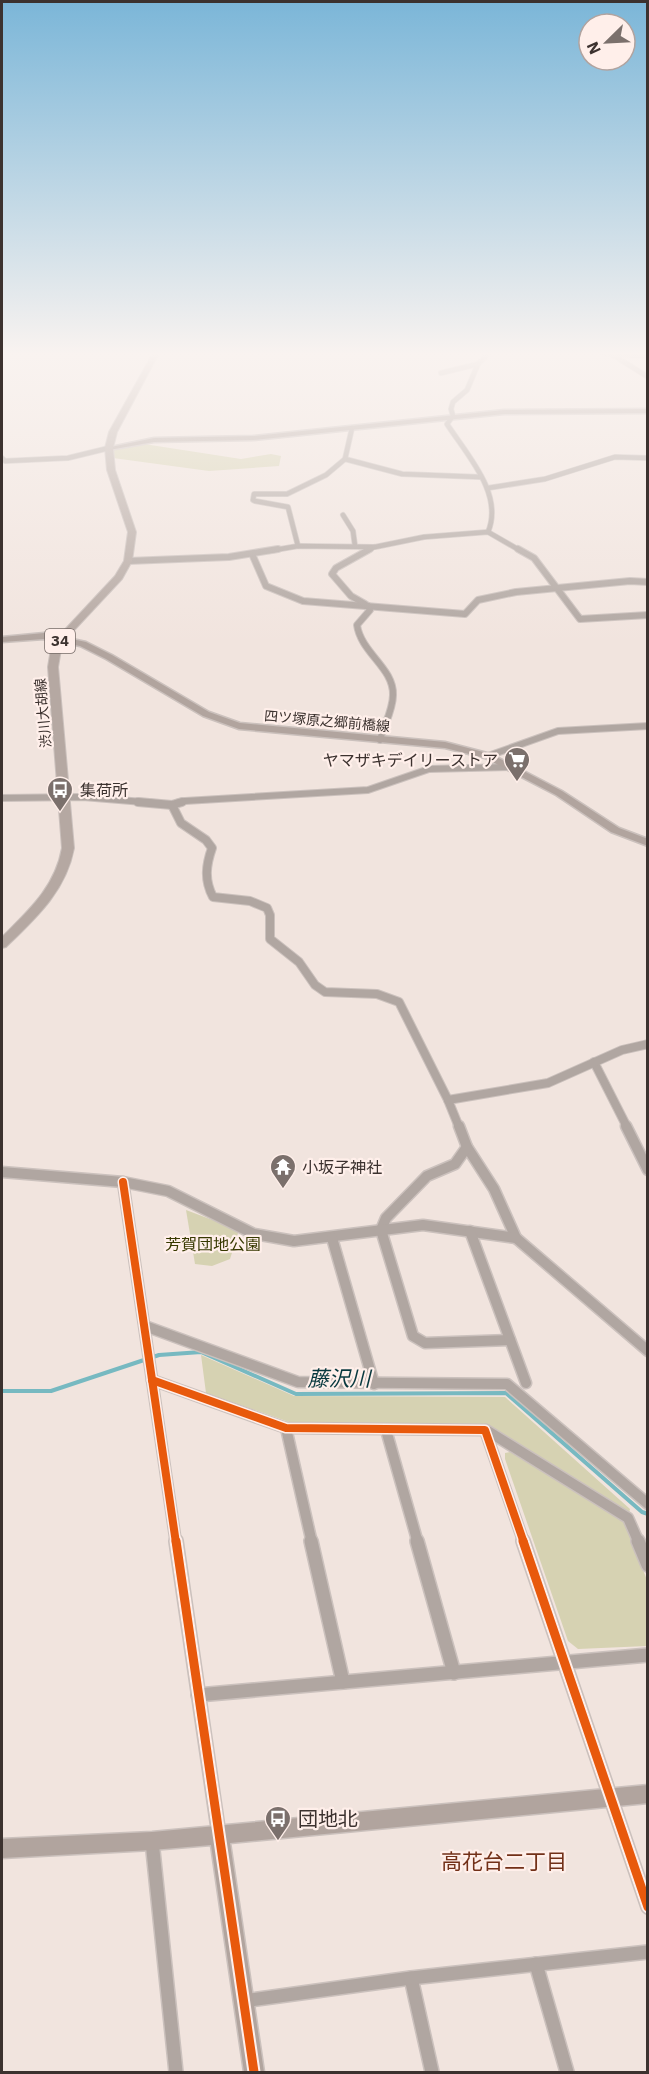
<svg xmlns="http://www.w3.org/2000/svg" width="649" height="2074" font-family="'IBM Plex Sans','Noto Sans JP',sans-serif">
<rect width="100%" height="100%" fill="#f1e4de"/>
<g fill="#d6d2b2">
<path d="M 144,444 L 241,459 L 271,454 L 281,456 L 279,466 L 209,471 L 113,458 L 112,449 Z"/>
<path d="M 186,1210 L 239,1230 L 230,1259 L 212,1266 L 195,1264 Z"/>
<path d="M 201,1355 L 294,1396 L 505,1397 L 630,1509 L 629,1513 L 486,1424 L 289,1422 L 206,1393 Z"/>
<path d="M 510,1452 L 624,1521 L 647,1580 L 647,1646 L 578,1649 L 568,1641 L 505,1459 L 505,1453 Z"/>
</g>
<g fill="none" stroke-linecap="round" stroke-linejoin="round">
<path stroke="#77b9c1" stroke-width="4" d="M 2,1391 L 51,1391 L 159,1355 L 201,1352 L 296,1394 L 506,1393 L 642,1512 L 648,1514"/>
<defs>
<g id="street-far4">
<path d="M 603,353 L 648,356"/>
<path d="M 613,355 L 648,377"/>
<path d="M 441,373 L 478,364"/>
<path d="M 2,458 L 5,461 L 68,458 L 109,448"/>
<path d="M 345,459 L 402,474 L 480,477"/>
<path d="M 488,488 L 545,479 L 615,457 L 648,458"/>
<path d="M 343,515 L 353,531 L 355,546"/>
<path d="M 488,532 C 504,494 467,455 447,424 L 453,416 L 451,409 L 453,402 L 467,390 L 478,364 L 489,353"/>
<path d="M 298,546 L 288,507 L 255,501 L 253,500 L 254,494 L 287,494 L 326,475 L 345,459 L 352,428"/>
<path d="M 269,551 L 298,546 L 375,547 L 424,537 L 488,532 L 521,551"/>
<path d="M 367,551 L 374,547"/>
</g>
<g id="street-far3">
<path d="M 518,549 L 534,558 L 580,619 L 648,615"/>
<path d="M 252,554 L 266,586 L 303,601 L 465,614 L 478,600 L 516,592 L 630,581 L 648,582"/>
<path d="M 128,561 L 229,557 L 278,549"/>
<path d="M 365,604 L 351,596 L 332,574 L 336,568 L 370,549"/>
<path d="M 368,606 L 370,610 L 357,625 C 361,653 394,668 393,695 C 393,710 384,725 380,740"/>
<path d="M 488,756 L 558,731 L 648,726"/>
<path d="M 2,798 L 83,797 L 155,803"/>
<path d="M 177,803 L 185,801 L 368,790 L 429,769 L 511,767"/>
</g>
<g id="street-far2">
<path d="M 138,802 L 172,805 L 182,802"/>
<path d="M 172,805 L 181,823 L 206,840 L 212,848 C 206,865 204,880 213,897 L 250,901 L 267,908 L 270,915 L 270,939 L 299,962 L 315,985 L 325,992 L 377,994 L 399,1002 L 448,1100 L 459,1127"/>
<path d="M 594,1062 L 627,1127"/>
<path d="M 448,1100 L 548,1083 L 622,1050 L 648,1044"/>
</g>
<g id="street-far1">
<path d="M 459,1126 L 467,1147 L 494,1189 L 516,1238 L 648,1351"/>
<path d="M 626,1126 L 648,1170"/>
<path d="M 467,1147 L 455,1164 L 427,1176 L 386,1218 L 381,1230 L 413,1336 L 425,1343 L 510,1340"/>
<path d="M 2,1172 L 123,1182 L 168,1191 L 254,1234 L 294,1241 L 423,1225 L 516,1238"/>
<path d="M 123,1182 L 176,1543"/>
<path d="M 470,1231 L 526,1383"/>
<path d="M 332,1238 L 374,1384"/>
<path d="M 145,1326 L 298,1382 L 507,1384 L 648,1504"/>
<path d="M 152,1380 L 286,1428 L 485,1430 L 524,1543"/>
<path d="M 286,1428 L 312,1543"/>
<path d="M 386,1430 L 418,1543"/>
<path d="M 486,1430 L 628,1518 L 639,1543"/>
</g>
<g id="street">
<path d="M 176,1541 L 219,1835"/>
<path d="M 311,1541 L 343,1682"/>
<path d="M 417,1541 L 454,1673"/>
<path d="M 523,1541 L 648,1907"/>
<path d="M 638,1541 L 648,1565"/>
<path d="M 198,1695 L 648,1655"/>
<path d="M 152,1841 L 176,2072"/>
<path d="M 536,1964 L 567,2072"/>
<path d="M 411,1978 L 432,2072"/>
<path d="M 243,2001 L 411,1978 L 648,1952"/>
</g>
<g id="secondary">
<path d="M 648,409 L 648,413 L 504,414 L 253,440 L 154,442 L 109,450 L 106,448 L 154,438 L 253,436 L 504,410 Z"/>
<path d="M 44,633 L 86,642 L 112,655 L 209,712 L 240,723 L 445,742 L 491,754 L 562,791 L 619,828 L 648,839 L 648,846 L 611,832 L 556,795 L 485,758 L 445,748 L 239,729 L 203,716 L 106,659 L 80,646 L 44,639 L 2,642 L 2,637 Z"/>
<path d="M 648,1785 L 648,1803 L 230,1843 L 264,2072 L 244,2072 L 211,1845 L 152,1850 L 2,1858 L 2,1839 L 152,1832 Z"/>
</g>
<path id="primary" d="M 153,353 L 159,353 L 117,432 L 113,448 L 115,470 L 136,532 L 132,561 L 122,579 L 65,640 L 61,649 L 58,667 L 74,848 C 66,891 36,918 6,947 L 2,948 L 2,937 C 29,910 55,887 62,848 L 48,667 L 51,649 L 58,637 L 115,576 L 124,561 L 128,532 L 107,470 L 105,448 L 109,432 Z"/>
</defs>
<use href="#street-far4" stroke="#cbc1bd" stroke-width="6"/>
<use href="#street-far3" stroke="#cbc1bd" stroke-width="8"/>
<use href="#street-far2" stroke="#cbc1bd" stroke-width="10"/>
<use href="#street-far1" stroke="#cbc1bd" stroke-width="13"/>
<use href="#street" stroke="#cbc1bd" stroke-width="16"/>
<use href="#secondary" stroke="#cbc1bd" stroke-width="3"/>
<use href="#primary" stroke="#cbc1bd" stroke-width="2"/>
<use href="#street-far4" stroke="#b0a6a1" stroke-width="4.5"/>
<use href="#street-far3" stroke="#b0a6a1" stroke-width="6"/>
<use href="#street-far2" stroke="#b0a6a1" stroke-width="8"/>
<use href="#street-far1" stroke="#b0a6a1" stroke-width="10"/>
<use href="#street" stroke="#b0a6a1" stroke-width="13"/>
<use href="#secondary" fill="#b1a49e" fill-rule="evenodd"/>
<use href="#primary" fill="#b5a8a2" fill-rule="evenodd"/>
<defs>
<g id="cycleway-far1">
<path d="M 123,1182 L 176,1543"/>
<path d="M 152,1380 L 286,1428 L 485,1430 L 524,1543"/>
</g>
<g id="cycleway">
<path d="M 176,1541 L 254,2072"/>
<path d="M 523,1541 L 648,1907"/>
</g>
</defs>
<use href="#cycleway-far1" stroke="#ffefea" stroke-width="11"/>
<use href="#cycleway" stroke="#ffefea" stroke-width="13"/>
<use href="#cycleway-far1" stroke="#e8590c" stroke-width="8"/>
<use href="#cycleway" stroke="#e8590c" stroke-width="9"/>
</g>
<linearGradient id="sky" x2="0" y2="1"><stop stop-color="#7bb6d8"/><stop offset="0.55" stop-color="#f9f3f0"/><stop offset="1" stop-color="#f9f3f0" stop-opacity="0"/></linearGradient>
<rect width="649" height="643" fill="url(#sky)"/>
<defs>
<symbol id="supermarket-pin" viewBox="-11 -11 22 30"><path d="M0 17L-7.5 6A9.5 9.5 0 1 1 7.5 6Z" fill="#7b706c" stroke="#ffefea"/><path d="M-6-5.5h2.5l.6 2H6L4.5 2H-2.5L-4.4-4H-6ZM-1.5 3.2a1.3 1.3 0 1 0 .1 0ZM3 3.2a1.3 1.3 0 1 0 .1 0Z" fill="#fff"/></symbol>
<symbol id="bus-pin" viewBox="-11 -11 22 30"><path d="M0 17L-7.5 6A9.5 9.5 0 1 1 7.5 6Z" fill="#7b706c" stroke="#ffefea"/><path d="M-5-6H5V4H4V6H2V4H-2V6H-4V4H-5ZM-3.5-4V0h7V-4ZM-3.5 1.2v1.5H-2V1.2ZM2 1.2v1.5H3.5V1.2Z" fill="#fff"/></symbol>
<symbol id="temple-pin" viewBox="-11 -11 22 30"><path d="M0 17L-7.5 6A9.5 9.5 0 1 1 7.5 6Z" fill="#7b706c" stroke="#ffefea"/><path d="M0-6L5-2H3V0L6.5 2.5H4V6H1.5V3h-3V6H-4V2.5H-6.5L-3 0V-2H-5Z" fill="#fff"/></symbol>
</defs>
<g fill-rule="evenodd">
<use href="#supermarket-pin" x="502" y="745" width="30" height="40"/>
<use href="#bus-pin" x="45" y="775" width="30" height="40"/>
<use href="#temple-pin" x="268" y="1152" width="30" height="40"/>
<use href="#bus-pin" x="263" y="1804" width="30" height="40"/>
</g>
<g text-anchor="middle" stroke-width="4.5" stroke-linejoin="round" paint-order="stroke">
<g font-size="14" fill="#3c322f" stroke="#ffefea">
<text transform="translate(43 713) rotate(-95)" y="5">渋川大胡線</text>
<text transform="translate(327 721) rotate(5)" y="5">四ツ塚原之郷前橋線</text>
</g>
<rect fill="#ffefea" stroke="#766b67" stroke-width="1.5" x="45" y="629" width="30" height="24" rx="4.5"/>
<g font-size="15" font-weight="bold" fill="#3c322f">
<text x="60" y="646">34</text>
</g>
<g font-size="16" fill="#3c322f" stroke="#ffefea" text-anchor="start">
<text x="498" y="766" text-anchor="end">ヤマザキデイリーストア</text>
<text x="80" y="796">集荷所</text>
<text x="302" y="1173">小坂子神社</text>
</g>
<g font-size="16" fill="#373900" stroke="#ffefea">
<text x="213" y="1250">芳賀団地公園</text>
</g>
<g font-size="20" fill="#3c322f" stroke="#ffefea" text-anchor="start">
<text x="298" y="1826">団地北</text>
</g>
<g font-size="21" font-style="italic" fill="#08383e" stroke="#ffefea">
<text x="339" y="1386">藤沢川</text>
</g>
<g font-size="21" fill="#723018" stroke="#ffefea">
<text x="504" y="1869">高花台二丁目</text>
</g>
</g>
<rect width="649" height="2074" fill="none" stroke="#3c322f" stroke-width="6"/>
<g transform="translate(607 42) rotate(246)"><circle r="28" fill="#ffefea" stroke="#b1a39f" stroke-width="1.5"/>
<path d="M0-4.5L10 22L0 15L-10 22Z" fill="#7b706c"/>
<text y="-9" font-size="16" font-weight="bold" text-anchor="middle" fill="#3c322f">N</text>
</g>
</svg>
